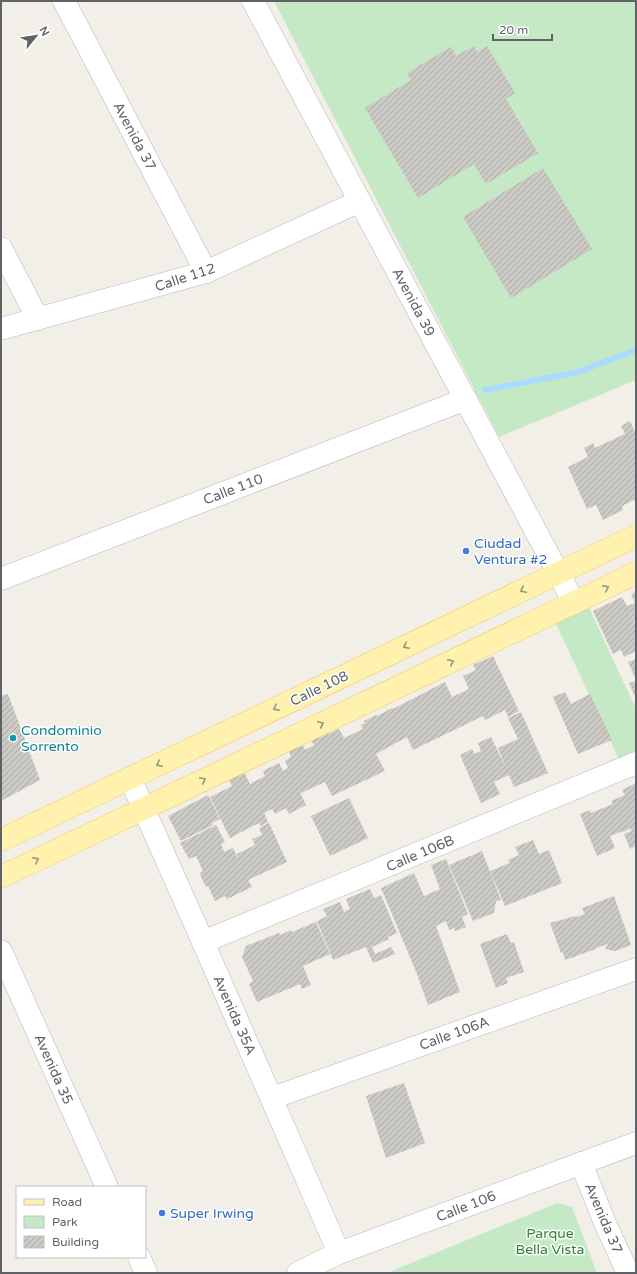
<svg xmlns="http://www.w3.org/2000/svg" width="637" height="1274" font-family="'Varela Round',sans-serif">
<defs>
<pattern id="building-hatch" width="6" height="6" patternUnits="userSpaceOnUse"><rect width="6" height="6" fill="#cccac5"/><path d="M-1 1l2-2M0 6l6-6M5 7l2-2" fill="none" stroke="#a9a8a4"/></pattern>
</defs>
<rect width="100%" height="100%" fill="#f1efe8"/>
<g fill="#c5e8c5">
<path d="M 274,1 L 636,1 L 636,380 L 499,437 Z"/>
<path d="M 585,599 L 636,709 L 636,751 L 619,759 L 552,615 Z"/>
<path d="M 557,1203 L 572,1207 L 597,1273 L 387,1273 Z"/>
</g>
<g fill="none" stroke-linecap="round" stroke-linejoin="round">
<path stroke="#aadaff" stroke-width="6" d="M 485,390 L 578,372 L 636,350"/>
</g>
<g fill="url(#building-hatch)">
<path d="M 474,46 L 477,52 L 487,46 L 515,93 L 506,99 L 538,153 L 486,184 L 474,164 L 418,198 L 365,108 L 411,80 L 407,73 L 451,47 L 456,56 Z"/>
<path d="M 543,168 L 592,249 L 511,298 L 463,217 Z"/>
<path d="M 630,421 L 636,434 L 636,499 L 622,506 L 623,510 L 603,520 L 596,505 L 587,509 L 568,467 L 588,457 L 584,448 L 593,443 L 595,448 L 625,434 L 621,426 Z"/>
<path d="M 636,592 L 636,624 L 628,609 L 636,625 L 636,651 L 624,657 L 621,650 L 613,654 L 593,611 L 622,597 L 627,606 L 635,603 L 631,594 Z"/>
<path d="M 493,656 L 519,711 L 508,717 L 505,710 L 485,720 L 483,716 L 413,750 L 407,737 L 376,754 L 385,771 L 332,796 L 325,782 L 301,793 L 298,788 L 306,805 L 289,814 L 286,808 L 275,814 L 272,809 L 264,813 L 268,822 L 261,826 L 259,823 L 230,838 L 210,797 L 232,786 L 229,780 L 244,772 L 250,784 L 265,776 L 263,771 L 279,763 L 283,771 L 288,768 L 285,761 L 291,757 L 289,751 L 302,744 L 305,750 L 314,745 L 311,740 L 318,736 L 319,738 L 339,729 L 344,738 L 363,729 L 361,725 L 365,723 L 364,721 L 376,715 L 377,716 L 392,708 L 393,709 L 445,682 L 452,697 L 469,689 L 463,676 L 476,670 L 473,665 Z"/>
<path d="M 636,659 L 636,680 L 628,662 Z"/>
<path d="M 636,681 L 636,699 L 629,683 Z"/>
<path d="M 565,692 L 571,704 L 590,694 L 612,740 L 578,754 L 553,697 Z"/>
<path d="M 8,694 L 40,780 L 1,801 L 1,696 Z"/>
<path d="M 521,712 L 548,773 L 514,787 L 509,775 L 494,782 L 500,794 L 481,803 L 460,755 L 472,749 L 474,754 L 481,751 L 478,743 L 491,737 L 506,768 L 498,748 L 518,739 L 508,718 Z"/>
<path d="M 636,783 L 636,846 L 630,849 L 624,834 L 631,831 L 631,828 L 623,832 L 623,831 L 610,836 L 615,848 L 597,856 L 580,814 L 590,810 L 591,813 L 613,804 L 611,801 L 625,795 L 622,790 Z"/>
<path d="M 208,795 L 220,819 L 212,823 L 213,825 L 181,841 L 168,816 Z"/>
<path d="M 349,798 L 368,838 L 330,856 L 311,816 Z"/>
<path d="M 269,823 L 287,862 L 248,880 L 252,887 L 227,899 L 225,896 L 215,901 L 208,886 L 206,887 L 200,875 L 201,872 L 203,871 L 196,856 L 189,859 L 180,843 L 216,825 L 225,842 L 221,844 L 224,852 L 233,848 L 238,859 L 237,854 L 255,845 L 252,839 L 262,835 L 259,828 Z"/>
<path d="M 533,840 L 539,854 L 549,850 L 562,883 L 505,906 L 490,871 L 510,863 L 508,860 L 519,855 L 515,847 Z"/>
<path d="M 482,851 L 501,900 L 496,901 L 494,913 L 473,921 L 449,865 Z"/>
<path d="M 446,859 L 468,914 L 462,917 L 466,927 L 455,931 L 454,928 L 449,930 L 446,921 L 436,926 L 460,992 L 428,1005 L 417,974 L 381,888 L 414,873 L 424,896 L 440,889 L 431,865 Z"/>
<path d="M 370,889 L 374,898 L 381,895 L 397,933 L 388,937 L 389,939 L 372,947 L 375,954 L 391,947 L 395,954 L 373,963 L 366,947 L 333,960 L 317,921 L 327,916 L 323,909 L 340,902 L 344,912 L 350,909 L 346,899 Z"/>
<path d="M 614,896 L 631,945 L 615,951 L 605,949 L 608,944 L 596,948 L 594,939 L 596,949 L 565,960 L 563,952 L 561,953 L 550,923 L 575,916 L 576,917 L 585,914 L 582,908 Z"/>
<path d="M 316,922 L 330,954 L 303,966 L 311,985 L 302,989 L 300,984 L 257,1002 L 249,984 L 253,981 L 242,957 L 246,946 L 279,933 L 280,935 L 291,930 L 292,932 Z"/>
<path d="M 507,934 L 511,943 L 514,942 L 524,972 L 506,978 L 508,983 L 496,988 L 480,944 Z"/>
<path d="M 404,1083 L 425,1143 L 386,1158 L 366,1096 Z"/>
</g>
<g fill="none" stroke-linecap="round" stroke-linejoin="round">
<defs>
<g id="minor">
<path d="M 64,1 L 206,272"/>
<path d="M 253,1 L 574,603"/>
<path d="M 1,248 L 38,319"/>
<path d="M 1,329 L 206,272 L 360,201"/>
<path d="M 1,579 L 466,399"/>
<path d="M 130,778 L 203,942 L 339,1253"/>
<path d="M 203,942 L 636,763"/>
<path d="M 1,951 L 107,1187"/>
<path d="M 272,1098 L 636,969"/>
<path d="M 581,1163 L 605,1223 L 628,1273"/>
<path d="M 139,1257 L 146,1273"/>
<path d="M 298,1273 L 339,1253 L 636,1143"/>
</g>
<g id="major">
<path d="M 1,840 L 636,536"/>
<path d="M 1,877 L 636,573"/>
</g>
</defs>
<use href="#minor" stroke="#b5b8bc" stroke-width="23"/>
<use href="#major" stroke="#f2c960" stroke-width="23"/>
<use href="#minor" stroke="#fff" stroke-width="22"/>
<use href="#major" stroke="#fff2af" stroke-width="22"/>
</g>
<defs><path id="oneway-chevron" d="M-2-3.5L2.5 0L-2 3.5" fill="none" stroke-width="1.6" stroke-linecap="round" stroke-linejoin="round"/></defs>
<g stroke="#979581">
<use href="#oneway-chevron" transform="translate(606 588) rotate(-26)"/>
<use href="#oneway-chevron" transform="translate(523 590) rotate(154)"/>
<use href="#oneway-chevron" transform="translate(406 646) rotate(154)"/>
<use href="#oneway-chevron" transform="translate(451 662) rotate(-25)"/>
<use href="#oneway-chevron" transform="translate(276 708) rotate(154)"/>
<use href="#oneway-chevron" transform="translate(321 724) rotate(-25)"/>
<use href="#oneway-chevron" transform="translate(159 764) rotate(154)"/>
<use href="#oneway-chevron" transform="translate(203 780) rotate(-25)"/>
<use href="#oneway-chevron" transform="translate(36 860) rotate(-26)"/>
</g>
<g fill="#3f7fe0" stroke="#fff" stroke-width="1.5">
<circle cx="466" cy="551" r="4"/>
<circle cx="162" cy="1213" r="4"/>
</g>
<circle fill="#0f9aa8" stroke="#fff" stroke-width="1.5" cx="13" cy="738" r="4"/>
<g text-anchor="middle" stroke-width="3" stroke-linejoin="round" paint-order="stroke">
<g font-size="14" fill="#5f6368" stroke="#fff">
<text transform="translate(135 136) rotate(62)" y="5">Avenida 37</text>
<text transform="translate(185 277) rotate(-18)" y="5">Calle 112</text>
<text transform="translate(414 302) rotate(62)" y="5">Avenida 39</text>
<text transform="translate(233 489) rotate(-21)" y="5">Calle 110</text>
<text transform="translate(319 688) rotate(-26)" y="5">Calle 108</text>
<text transform="translate(420 853) rotate(-23)" y="5">Calle 106B</text>
<text transform="translate(235 1015) rotate(66)" y="5">Avenida 35A</text>
<text transform="translate(454 1033) rotate(-20)" y="5">Calle 106A</text>
<text transform="translate(54 1069) rotate(66)" y="5">Avenida 35</text>
<text transform="translate(466 1206) rotate(-21)" y="5">Calle 106</text>
<text transform="translate(604 1218) rotate(67)" y="5">Avenida 37</text>
</g>
<g font-size="14" fill="#366cbe" stroke="#fff" text-anchor="start">
<text x="474" y="548">Ciudad<tspan x="474" dy="16">Ventura #2</tspan></text>
<text x="170" y="1218">Super Irwing</text>
</g>
<g font-size="14" fill="#0d838f" stroke="#fff" text-anchor="start">
<text x="21" y="735">Condominio<tspan x="21" dy="16">Sorrento</tspan></text>
</g>
<g font-size="14" fill="#348238" stroke="#fff">
<text x="550" y="1238">Parque<tspan x="550" dy="16">Bella Vista</tspan></text>
</g>
</g>
<rect width="637" height="1274" fill="none" stroke="#5f6368" stroke-width="4"/>
<rect x="16" y="1186" width="130" height="72" fill="#ffffff" stroke="#bfc1c3"/>
<rect x="24" y="1199" width="20" height="6" fill="#fff2af" stroke="#bfc1c3"/>
<text x="52" y="1206" font-size="12" fill="#5f6368">Road</text>
<rect x="24" y="1216" width="20" height="12" fill="#c5e8c5" stroke="#bfc1c3"/>
<text x="52" y="1226" font-size="12" fill="#5f6368">Park</text>
<rect x="24" y="1236" width="20" height="12" fill="url(#building-hatch)" stroke="#bfc1c3"/>
<text x="52" y="1246" font-size="12" fill="#5f6368">Building</text>
<g transform="translate(36 36) rotate(60)" stroke="#ffffff" stroke-width="3" paint-order="stroke">
<path d="M0-3L7 15L0 10L-7 15Z" fill="#5f6368"/>
<text y="-6" font-size="11" font-weight="bold" text-anchor="middle" fill="#5f6368">N</text>
</g>
<path d="M493 34v6h59v-6" fill="none" stroke="#5f6368" stroke-width="2"/>
<text x="499" y="34" font-size="12" fill="#5f6368" stroke="#ffffff" stroke-width="3" paint-order="stroke">20 m</text>
</svg>
